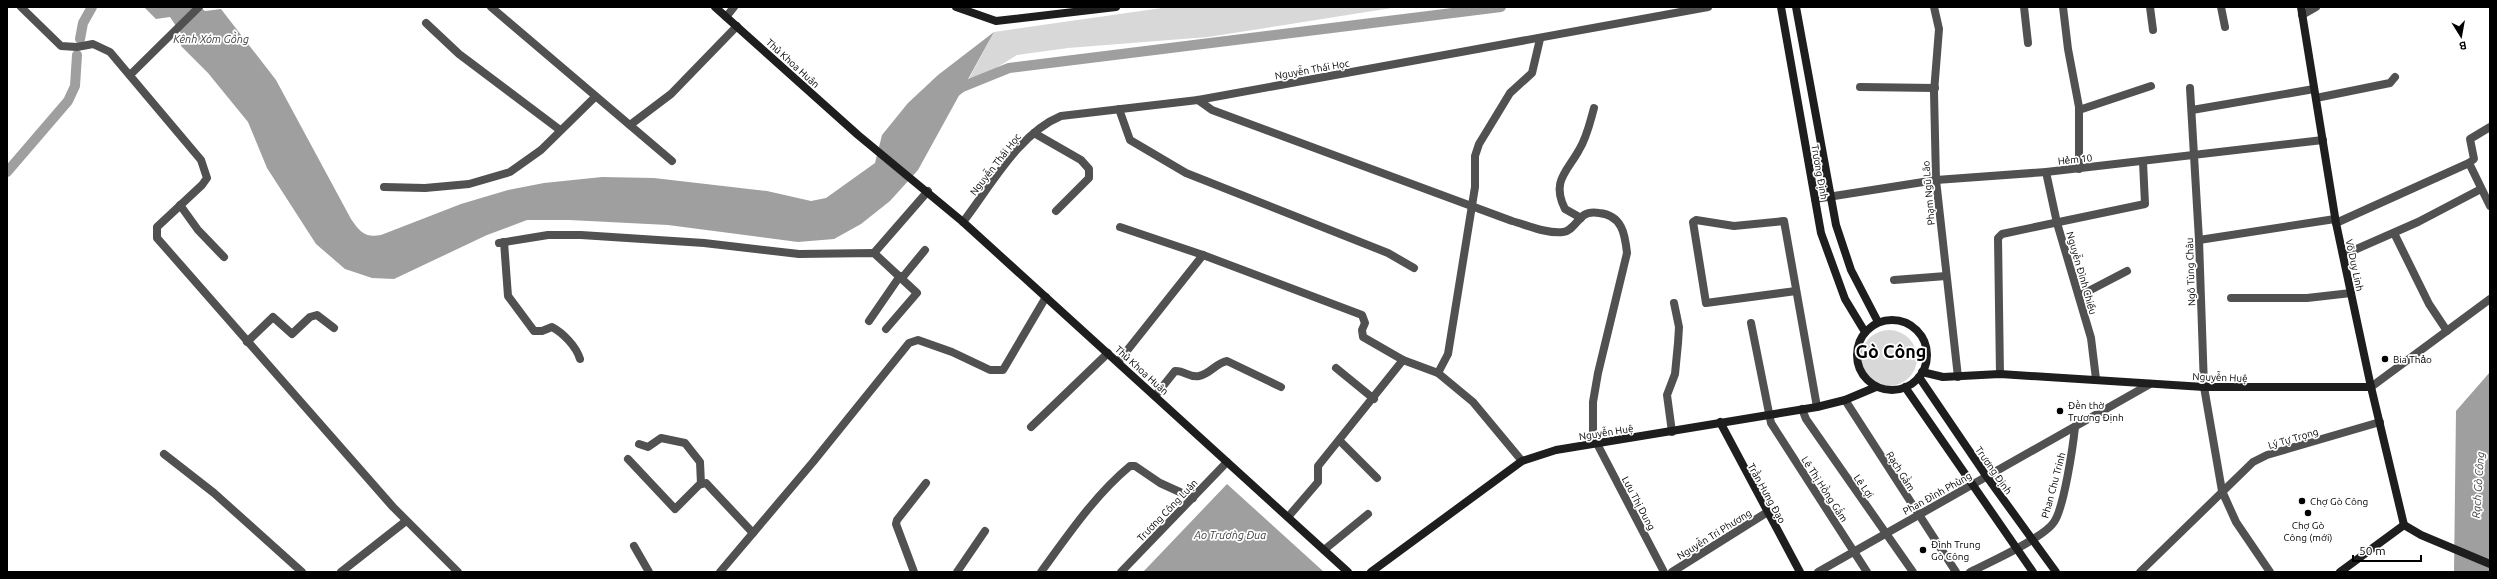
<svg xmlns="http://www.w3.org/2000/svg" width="2497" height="579" font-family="Ubuntu,sans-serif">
<rect width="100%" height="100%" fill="#fff"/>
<g fill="#d8d8d8">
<path d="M 1169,7 L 1398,7 L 1208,37 L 1068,48 L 1017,55 L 964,88 L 994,32 Z"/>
<circle cx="1889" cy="358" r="28"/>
</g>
<g fill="#9f9f9f">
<path d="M 144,7 L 200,7 L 205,11 L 221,9 L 276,80 L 351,219 C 360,232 365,238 381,235 L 461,204 L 508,190 L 544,183 L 602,177 L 654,178 L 767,191 L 811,201 L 826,198 L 875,163 L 882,135 L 908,103 L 938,75 L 994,32 L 918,170 L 890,201 L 861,224 L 834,239 L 798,242 L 668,225 L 569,220 L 527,220 L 487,235 L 394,279 L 372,278 L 345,269 L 316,244 L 267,168 L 248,122 L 208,73 L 181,46 L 182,35 L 170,17 L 156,19 Z"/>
<path d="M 2490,372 L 2490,572 L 2454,572 L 2456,411 Z"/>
<path d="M 1227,484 L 1324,572 L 1143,572 Z"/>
</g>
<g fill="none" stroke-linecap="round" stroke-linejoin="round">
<g stroke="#9f9f9f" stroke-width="10">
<path d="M 80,39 L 83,23 L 92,7"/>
<path d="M 954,93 L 962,87 L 1009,68 L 1501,7"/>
<path d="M 7,172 L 68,101 L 75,86 L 77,55"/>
</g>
<g stroke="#515151" stroke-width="8">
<path d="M 21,7 L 61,46 L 77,47 L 93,44 L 110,52 L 201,160 L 207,178 L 202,185 L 157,227 L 157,238 L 393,507 L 458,572"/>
<path d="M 491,7 L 672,161"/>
<path d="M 1934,7 L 1939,29 L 1934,92 L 1936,180 L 1958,377"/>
<path d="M 2024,7 L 2028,43"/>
<path d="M 2063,7 L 2068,49 L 2079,107 L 2079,169"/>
<path d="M 2150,7 L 2153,30"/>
<path d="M 2221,7 L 2225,27"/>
<path d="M 2302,15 L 2316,7"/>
<path d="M 726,17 L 734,7"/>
<path d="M 426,23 L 459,54 L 560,130"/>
<path d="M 130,75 L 199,7"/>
<path d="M 1860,87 L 1935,88"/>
<path d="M 2190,88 L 2199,240 L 2204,387 L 2222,491 L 2236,522 L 2270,572"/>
<path d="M 2316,98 L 2390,83 L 2395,77"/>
<path d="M 1198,100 L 1212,110 L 1512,221 C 1527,225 1547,234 1563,232 C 1572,231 1576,221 1584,215 C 1589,212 1593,212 1599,213 C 1622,215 1625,234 1627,253 L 1598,373 L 1593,402 L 1593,436 L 1664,572"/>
<path d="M 1119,109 L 1130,140 L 1186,173 L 1388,253 L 1414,268"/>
<path d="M 2079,110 L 2151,86"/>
<path d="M 2192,110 L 2314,89"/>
<path d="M 630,125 L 671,94 L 737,26"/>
<path d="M 2490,127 L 2470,139 L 2474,159 L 2469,163 L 2490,206"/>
<path d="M 1034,133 L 1081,160 L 1089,169 L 1089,178 L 1056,211"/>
<path d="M 2046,172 L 2057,223 L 2091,338 L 2096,379"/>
<path d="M 384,187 L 425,188 L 469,184 L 510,172 L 541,150 L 595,97"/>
<path d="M 1815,199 L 1936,180 L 2046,172 L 2323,140"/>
<path d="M 180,205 L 198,230 L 224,257"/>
<path d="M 1581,218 L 1565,209 C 1551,181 1567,172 1579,150 C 1587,137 1590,122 1594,108"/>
<path d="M 963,222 C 990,187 1019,133 1061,116 L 1198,100 L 1708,7"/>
<path d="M 2336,223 L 2469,163"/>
<path d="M 1120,227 L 1203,255 L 1362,315 L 1365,323 L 1362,330 L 1363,337 L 1403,360 L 1438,373 L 1448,354 L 1475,187 L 1475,156 L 1479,144 L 1510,93 L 1532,73 L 1540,39"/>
<path d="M 2394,233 L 2429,304 L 2447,331"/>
<path d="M 2199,240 L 2335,219"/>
<path d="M 504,242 L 508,296 L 534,331 L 542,331 L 552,327 C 563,333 576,346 580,359"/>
<path d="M 499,243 L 548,235 L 581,235 L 704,243 L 799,254 L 874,253 L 917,293 L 886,329"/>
<path d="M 874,253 L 928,191"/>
<path d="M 2343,255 L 2418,222 L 2481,189"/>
<path d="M 902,278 L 925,250"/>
<path d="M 1894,280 L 1946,276"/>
<path d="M 1796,291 L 1706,303 L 1693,222 L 1696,220 L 1734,226 L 1784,221 L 1817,407"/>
<path d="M 2079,296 L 2127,271"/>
<path d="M 2231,298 L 2307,298 L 2351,293"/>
<path d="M 869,321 L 900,276"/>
<path d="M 1751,323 L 1771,423 L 1867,572"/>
<path d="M 247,342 L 273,317 L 292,334 L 310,317 L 317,315 L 334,328"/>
<path d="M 1118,362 L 1203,255"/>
<path d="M 1336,368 L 1374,399"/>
<path d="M 1438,373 L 1473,402 L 1522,461"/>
<path d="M 2000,374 L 1998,238 L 2002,234 L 2145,204 L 2143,162"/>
<path d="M 2371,387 L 2490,299"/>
<path d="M 1155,396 L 1175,371 C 1184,370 1189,378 1199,376 C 1210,374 1216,363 1227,361 L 1281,387"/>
<path d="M 1845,400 L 1956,572"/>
<path d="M 1802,409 L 1806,419 L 1913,572"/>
<path d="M 1031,427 L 1108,353"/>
<path d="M 1672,432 L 1667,395 L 1675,374 L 1678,343 L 1679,327 L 1674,303"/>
<path d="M 1340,441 L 1377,478"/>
<path d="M 639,444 L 648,447 L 661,438 L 685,443 L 700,462 L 701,484"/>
<path d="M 164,454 L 214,493 L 302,572"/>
<path d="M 628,459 L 675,509 L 699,485 L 706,483 L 753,533"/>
<path d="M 1288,517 L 1318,482 L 1318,466 L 1403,360"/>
<path d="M 634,546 L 649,572"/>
<path d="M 1324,550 L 1368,514"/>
<path d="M 341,572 L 406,521"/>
<path d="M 720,572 L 813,462 L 909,343 L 918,340 L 952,352 L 990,370 L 1003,370 L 1046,297"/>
<path d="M 914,572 L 896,524 L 897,520 L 926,483"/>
<path d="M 957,572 L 985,531"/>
<path d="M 1041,572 C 1068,535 1095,495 1130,466 L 1135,466 L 1160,483 L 1193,498"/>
<path d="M 1121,572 L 1227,462"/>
<path d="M 1672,572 L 1766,513"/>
<path d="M 1818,572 L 2150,384"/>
<path d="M 1970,572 C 1988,563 2044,538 2054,522 C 2064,508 2073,446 2075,427"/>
<path d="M 2140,572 L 2253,462 L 2267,455 L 2380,422"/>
</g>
<g stroke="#1e1e1e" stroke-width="8">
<path d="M 715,7 L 858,135 L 963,222 L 1348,572"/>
<path d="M 956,7 L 996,21 L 1116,7"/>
<path d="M 1781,7 L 1821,233 L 1845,299 L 1865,332"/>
<path d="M 1796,7 L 1836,225 L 1851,270 L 1878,322"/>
<path d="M 2301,7 L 2336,223 L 2371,387 L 2404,525"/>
<circle cx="1892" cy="355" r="35"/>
<path d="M 1922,372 L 1943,377 L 2000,374 L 2204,387 L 2371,387"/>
<path d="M 1919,377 L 1987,477 L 2056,572"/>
<path d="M 1905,387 L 2033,572"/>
<path d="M 1720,422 L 1800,572"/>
<path d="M 2404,525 L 2421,535 L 2490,564"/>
<path d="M 1371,572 L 1522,461 L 1556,450 L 1817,407 L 1845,400 L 1876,387"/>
<path d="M 2340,572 L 2404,525"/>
</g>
</g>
<g fill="#000" stroke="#fff" stroke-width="1.5">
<circle cx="2385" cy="359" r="4"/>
<circle cx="2060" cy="411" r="4"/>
<circle cx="2302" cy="501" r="4"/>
<circle cx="2308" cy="513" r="4"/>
<circle cx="1923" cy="550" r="4"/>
</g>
<g text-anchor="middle" stroke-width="3.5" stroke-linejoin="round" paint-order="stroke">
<g font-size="10" fill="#000" stroke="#fff">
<text transform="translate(793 63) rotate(42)" y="4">Thủ Khoa Huân</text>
<text transform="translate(1312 69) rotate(-10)" y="4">Nguyễn Thái Học</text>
<text transform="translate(2075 159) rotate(-6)" y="4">Hẻm 10</text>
<text transform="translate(995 164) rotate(-52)" y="4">Nguyễn Thái Học</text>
<text transform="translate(1820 172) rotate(80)" y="4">Trương Định</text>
<text transform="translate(1928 193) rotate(-95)" y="4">Phạm Ngũ Lão</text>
<text transform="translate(2355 265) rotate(78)" y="4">Võ Duy Linh</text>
<text transform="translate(2190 272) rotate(-92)" y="4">Ngô Tùng Châu</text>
<text transform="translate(2082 273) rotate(74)" y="4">Nguyễn Đình Chiểu</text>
<text transform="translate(1142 370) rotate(42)" y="4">Thủ Khoa Huân</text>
<text transform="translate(2220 377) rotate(2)" y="4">Nguyễn Huệ</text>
<text transform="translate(1606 432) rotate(-9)" y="4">Nguyễn Huệ</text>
<text transform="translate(2293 438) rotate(-16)" y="4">Lý Tự Trọng</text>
<text transform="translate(1994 470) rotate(55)" y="4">Trương Định</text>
<text transform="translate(1901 471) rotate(58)" y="4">Rạch Gầm</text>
<text transform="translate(2053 485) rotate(-75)" y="4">Phan Chu Trinh</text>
<text transform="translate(1864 486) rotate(55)" y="4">Lê Lợi</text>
<text transform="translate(1825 489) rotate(57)" y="4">Lê Thị Hồng Gấm</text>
<text transform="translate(1767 493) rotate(61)" y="4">Trần Hưng Đạo</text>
<text transform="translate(1937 493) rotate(-29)" y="4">Phan Đình Phùng</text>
<text transform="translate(1639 503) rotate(62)" y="4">Lưu Thị Dung</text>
<text transform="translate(1167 510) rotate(-46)" y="4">Trương Công Luận</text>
<text transform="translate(1714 534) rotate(-32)" y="4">Nguyễn Tri Phương</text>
</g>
<g font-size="10" fill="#000" stroke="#fff" text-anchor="start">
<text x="2393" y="363">Bia Thảo</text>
<text x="2068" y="409">Đền thờ<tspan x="2068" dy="12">Trương Định</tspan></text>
<text x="2310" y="505">Chợ Gò Công</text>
<text x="2308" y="529" text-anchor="middle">Chợ Gò<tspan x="2308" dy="12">Công (mới)</tspan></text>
<text x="1931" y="548">Đình Trung<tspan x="1931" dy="12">Gò Công</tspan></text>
</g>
<g font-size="11" font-style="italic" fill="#404040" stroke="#fff">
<text x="211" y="43">Kênh Xóm Gồng</text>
<text transform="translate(2478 485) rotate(-86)" y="4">Rạch Gò Công</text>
<text x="1230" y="539">Ao Trường Đua</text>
</g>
<g font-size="18" font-weight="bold" fill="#000" stroke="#fff">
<text x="1891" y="358">Gò Công</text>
</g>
</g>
<rect width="2497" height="579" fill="none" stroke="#000000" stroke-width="16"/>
<g transform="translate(2461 36) rotate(169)" stroke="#ffffff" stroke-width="3" paint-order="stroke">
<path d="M0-3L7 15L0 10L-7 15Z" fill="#000000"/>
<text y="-6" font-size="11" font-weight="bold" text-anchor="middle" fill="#000000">B</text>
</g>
<path d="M2353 555v6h68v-6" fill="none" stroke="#000000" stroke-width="2"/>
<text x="2359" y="555" font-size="12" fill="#000000" stroke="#ffffff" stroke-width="3" paint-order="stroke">50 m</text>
</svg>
